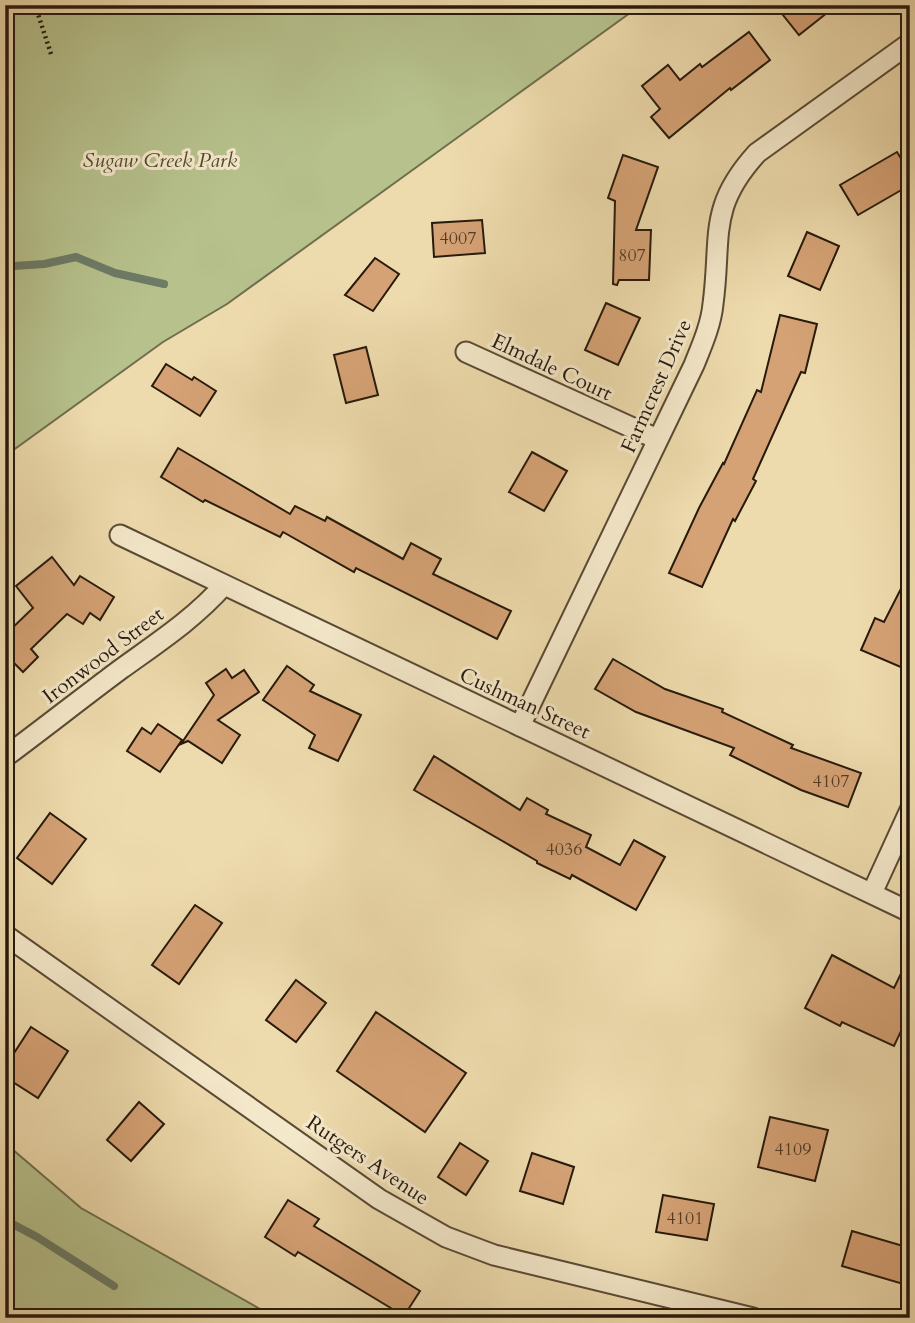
<svg xmlns="http://www.w3.org/2000/svg" width="915" height="1323" font-family="Cardo,serif">
<rect width="100%" height="100%" fill="#eedbad"/>
<filter id="stains"><feTurbulence type="fractalNoise" baseFrequency=".00286" numOctaves="4"/><feColorMatrix values="0 0 0 0 .2 0 0 0 0 .09 0 0 0 0 .02 0 0 0 .5 -.17"/></filter>
<radialGradient id="worn" r=".72"><stop offset=".6" stop-color="#630" stop-opacity="0"/><stop offset="1" stop-color="#630" stop-opacity=".3"/></radialGradient>
<g fill="#b6c18c" stroke="#6e6e4c" stroke-width="2">
<path d="M 5,5 L 641,5 L 227,304 L 163,342 L 5,456 Z"/>
<path d="M 5,1143 L 81,1208 L 276,1318 L 5,1318 Z"/>
</g>
<g fill="none" stroke-linecap="round" stroke-linejoin="round">
<g stroke="#6d7b67" stroke-width="8">
<path d="M 5,270 L 14,266 L 44,264 L 76,257 L 115,273 L 164,284"/>
<path d="M 5,1220 L 37,1237 L 114,1286"/>
</g>
</g>
<g fill="#d5a275" stroke="#271a0c" stroke-width="2">
<path d="M 775,5 L 837,5 L 799,35 Z"/>
<path d="M 749,32 L 770,60 L 731,90 L 730,88 L 669,138 L 651,117 L 660,109 L 642,86 L 668,65 L 680,80 L 700,64 L 702,67 Z"/>
<path d="M 897,152 L 910,173 L 910,185 L 858,215 L 840,185 Z"/>
<path d="M 623,155 L 658,167 L 636,230 L 651,230 L 649,280 L 619,280 L 617,285 L 613,284 L 615,201 L 608,198 Z"/>
<path d="M 482,220 L 485,253 L 434,257 L 432,223 Z"/>
<path d="M 807,232 L 839,246 L 820,290 L 788,276 Z"/>
<path d="M 375,258 L 399,274 L 373,311 L 345,295 Z"/>
<path d="M 606,303 L 640,318 L 618,365 L 585,350 Z"/>
<path d="M 780,315 L 817,324 L 805,373 L 801,372 L 753,479 L 756,481 L 735,521 L 733,519 L 702,587 L 669,573 L 699,508 L 723,463 L 724,464 L 757,390 L 761,392 Z"/>
<path d="M 366,347 L 378,395 L 346,403 L 334,355 Z"/>
<path d="M 166,364 L 192,380 L 194,377 L 216,391 L 200,416 L 152,386 Z"/>
<path d="M 178,448 L 290,514 L 295,506 L 325,521 L 327,517 L 403,559 L 411,543 L 441,559 L 433,574 L 511,611 L 497,639 L 356,568 L 354,572 L 283,532 L 280,537 L 205,500 L 203,502 L 161,477 Z"/>
<path d="M 532,452 L 567,471 L 544,511 L 509,492 Z"/>
<path d="M 52,557 L 74,585 L 80,576 L 114,597 L 100,620 L 90,613 L 83,624 L 67,614 L 31,649 L 38,657 L 23,672 L 5,654 L 5,635 L 33,608 L 16,586 Z"/>
<path d="M 910,571 L 910,671 L 861,650 L 875,618 L 884,622 Z"/>
<path d="M 613,659 L 665,689 L 723,709 L 722,712 L 793,745 L 791,748 L 861,773 L 848,807 L 801,790 L 730,755 L 734,748 L 636,712 L 595,689 Z"/>
<path d="M 287,666 L 314,685 L 310,691 L 361,715 L 338,761 L 309,748 L 315,735 L 263,700 Z"/>
<path d="M 226,669 L 232,678 L 244,670 L 259,692 L 218,720 L 240,735 L 222,763 L 188,741 L 181,744 L 214,695 L 206,683 Z"/>
<path d="M 158,724 L 182,740 L 160,772 L 127,751 L 142,728 L 151,734 Z"/>
<path d="M 434,756 L 520,810 L 527,798 L 548,810 L 546,814 L 591,835 L 586,847 L 620,865 L 634,840 L 665,857 L 636,910 L 572,875 L 570,879 L 537,863 L 537,861 L 414,790 Z"/>
<path d="M 50,813 L 86,839 L 52,884 L 17,858 Z"/>
<path d="M 195,905 L 222,923 L 179,984 L 152,965 Z"/>
<path d="M 832,955 L 894,988 L 910,955 L 910,1012 L 894,1046 L 842,1022 L 840,1026 L 805,1008 Z"/>
<path d="M 296,980 L 326,1003 L 296,1042 L 266,1020 Z"/>
<path d="M 376,1012 L 466,1073 L 425,1132 L 337,1071 Z"/>
<path d="M 31,1027 L 68,1051 L 38,1098 L 5,1077 L 5,1067 Z"/>
<path d="M 139,1102 L 164,1124 L 131,1161 L 107,1140 Z"/>
<path d="M 770,1117 L 828,1130 L 815,1181 L 758,1167 Z"/>
<path d="M 460,1143 L 488,1161 L 466,1195 L 438,1177 Z"/>
<path d="M 532,1153 L 574,1167 L 563,1204 L 520,1191 Z"/>
<path d="M 663,1195 L 714,1204 L 707,1240 L 656,1232 Z"/>
<path d="M 288,1200 L 319,1219 L 314,1226 L 420,1291 L 404,1316 L 298,1252 L 295,1256 L 265,1237 Z"/>
<path d="M 852,1231 L 910,1248 L 910,1286 L 842,1266 Z"/>
</g>
<g fill="none" stroke-linecap="round" stroke-linejoin="round">
<defs>
<g id="minor">
<path d="M 466,352 L 657,439"/>
<path d="M 120,535 L 910,912"/>
<path d="M 520,726 L 694,365 C 702,345 711,325 713,304 C 722,237 707,208 757,153 L 910,43"/>
<path d="M 5,757 C 44,728 82,698 121,669 C 157,643 194,619 224,585"/>
<path d="M 872,893 L 910,810"/>
<path d="M 5,935 L 379,1199 L 446,1237 L 494,1255 L 753,1318"/>
</g>
</defs>
<use href="#minor" stroke="#594a34" stroke-width="23"/>
<path stroke="#271a0c" stroke-width="4.5" stroke-dasharray="2 3.5" stroke-linecap="butt" d="M 35,5 L 52,57"/>
<use href="#minor" stroke="#f4e8ca" stroke-width="19"/>
</g>
<g text-anchor="middle" stroke-width="6" stroke-linejoin="round" paint-order="stroke">
<g font-size="18" fill="#523c26">
<text x="458" y="244">4007</text>
<text x="632" y="261">807</text>
<text x="831" y="787">4107</text>
<text x="564" y="855">4036</text>
<text x="793" y="1155">4109</text>
<text x="685" y="1224">4101</text>
</g>
<g font-size="21" font-style="italic" fill="#524c32" stroke="#f4e8ca">
<text x="160" y="167">Sugaw Creek Park</text>
</g>
<g font-size="21" fill="#271a0c" stroke="#f4e8ca">
<text transform="translate(552 367) rotate(25)" y="7">Elmdale Court</text>
<text transform="translate(656 386) rotate(-66)" y="7">Farmcrest Drive</text>
<text transform="translate(103 655) rotate(-37)" y="7">Ironwood Street</text>
<text transform="translate(525 703) rotate(25)" y="7">Cushman Street</text>
<text transform="translate(368 1160) rotate(34)" y="7">Rutgers Avenue</text>
</g>
</g>
<rect width="915" height="1323" fill="none" stroke="#eedbad" stroke-width="28"/>
<rect x="7" y="7" width="901" height="1309" fill="none" stroke="#271a0c" stroke-width="3.5"/>
<rect x="14" y="14" width="887" height="1295" fill="none" stroke="#271a0c" stroke-width="2"/>
<rect width="100%" height="100%" filter="url(#stains)"/>
<rect width="100%" height="100%" fill="url(#worn)"/>
</svg>
